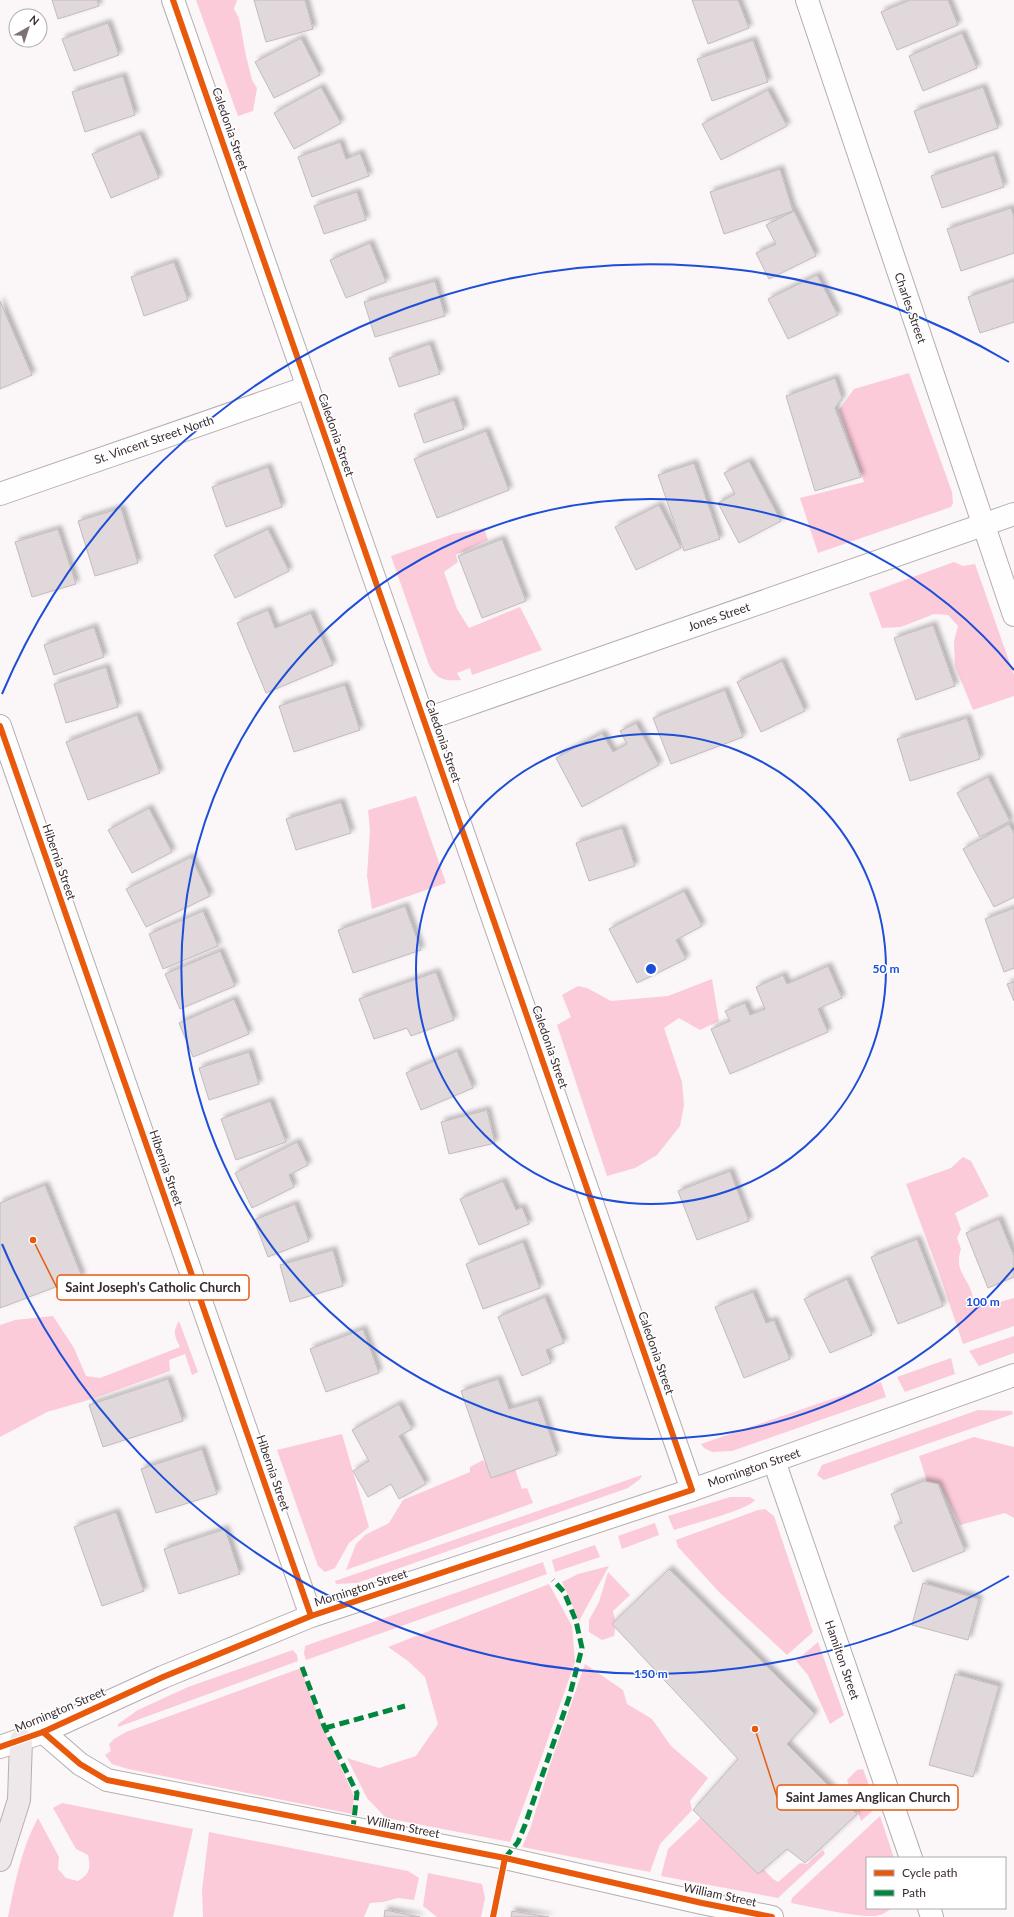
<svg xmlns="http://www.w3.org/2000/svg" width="1014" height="1917" font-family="Lato,sans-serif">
<defs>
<filter id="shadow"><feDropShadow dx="3.5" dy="-3.5" stdDeviation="2" flood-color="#0004"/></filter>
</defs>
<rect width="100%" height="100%" fill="#fbf6f8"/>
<g fill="#fccbda">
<path d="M 196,0 L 237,0 L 234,9 L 239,18 L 246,56 L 252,80 L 257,88 L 253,111 L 238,116 Z"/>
<path d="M 909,373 L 952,492 L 953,503 L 951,507 L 818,553 L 800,498 L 864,482 L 839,410 L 854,389 Z"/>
<path d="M 484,528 L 488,540 L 456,555 L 458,562 L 444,572 L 457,609 L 469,628 L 520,607 L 542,650 L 472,675 L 470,668 L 457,673 L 461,680 C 446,681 436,680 429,665 L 391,556 L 453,534 Z"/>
<path d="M 954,562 L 963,566 L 975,564 L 1014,675 L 1014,696 L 973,710 L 955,666 L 954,641 L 958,626 L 948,615 L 934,614 L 901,627 L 882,628 L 869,593 Z"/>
<path d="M 416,796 L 446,883 L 372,909 L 367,876 L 370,830 L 368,810 Z"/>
<path d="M 712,979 L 719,1021 L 700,1030 L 679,1018 L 664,1028 L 682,1082 L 684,1105 L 680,1126 L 657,1155 L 635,1168 L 607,1176 L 557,1025 L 571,1017 L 562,995 L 578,986 L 587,988 L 611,1001 L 668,996 Z"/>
<path d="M 963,1157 L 971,1161 L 989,1196 L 955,1213 L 961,1229 L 957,1238 L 961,1249 C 955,1268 963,1273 970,1288 C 972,1292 973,1297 973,1301 L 989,1305 L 1014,1298 L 1014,1326 L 963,1344 L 938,1270 L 906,1184 L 951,1168 Z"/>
<path d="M 53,1316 L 74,1348 L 86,1376 L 100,1378 L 180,1347 C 175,1337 172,1332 179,1321 L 198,1372 L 192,1375 L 185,1354 L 169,1360 L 170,1371 L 92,1399 L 47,1412 L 0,1437 L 0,1325 L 15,1320 Z"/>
<path d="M 1014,1336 L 1014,1353 L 979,1366 L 969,1351 Z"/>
<path d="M 951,1358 L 955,1374 L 905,1392 L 897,1377 Z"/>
<path d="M 881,1382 L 886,1397 L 732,1451 L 712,1452 L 704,1448 L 701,1444 Z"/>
<path d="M 978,1410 L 1012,1411 L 1013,1414 L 824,1480 L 817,1475 L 822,1465 Z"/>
<path d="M 342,1434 L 369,1527 L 349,1543 L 335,1568 L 325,1572 L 318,1566 L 277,1450 Z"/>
<path d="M 974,1437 L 1014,1447 L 1014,1518 L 1005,1513 L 960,1525 L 939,1483 L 928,1485 L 919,1456 Z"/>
<path d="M 483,1460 L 495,1475 L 515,1469 L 522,1489 L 527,1488 L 533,1503 L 346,1570 L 356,1544 L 365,1535 L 389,1523 L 403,1500 L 470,1472 L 470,1467 Z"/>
<path d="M 642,1475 L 640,1479 L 628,1488 L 357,1583 L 336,1584 L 335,1581 Z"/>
<path d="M 730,1497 L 750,1497 L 755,1500 C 748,1510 688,1525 674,1530 L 668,1516 Z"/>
<path d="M 765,1509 L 774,1516 L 813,1632 L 787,1655 L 719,1592 L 678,1547 L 676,1540 L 758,1510 Z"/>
<path d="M 655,1523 L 659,1535 L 622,1549 L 618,1536 Z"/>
<path d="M 595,1545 L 600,1557 L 555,1572 L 552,1560 Z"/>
<path d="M 543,1562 L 547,1574 L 306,1660 L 304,1654 L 305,1646 Z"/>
<path d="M 609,1566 L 579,1621 L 562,1582 L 578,1574 Z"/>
<path d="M 608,1572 L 630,1595 L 613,1611 L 616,1624 L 614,1636 L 602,1640 L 589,1632 L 589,1620 L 599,1602 Z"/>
<path d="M 549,1584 L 572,1626 L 575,1662 L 543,1753 L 510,1842 L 386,1818 L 367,1798 L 347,1758 L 379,1768 L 416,1756 L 438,1724 L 425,1677 L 408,1661 L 388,1647 Z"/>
<path d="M 818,1642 L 844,1715 L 830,1724 L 808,1675 L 796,1661 Z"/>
<path d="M 293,1650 L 297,1655 L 298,1661 L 118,1727 L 118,1724 L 138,1710 L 188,1687 Z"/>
<path d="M 585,1664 L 623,1690 L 627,1704 L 652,1719 L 671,1746 L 708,1778 L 690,1801 L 692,1810 L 660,1844 L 650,1872 L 522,1847 L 530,1829 L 550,1765 Z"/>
<path d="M 301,1668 L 318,1716 L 354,1796 L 352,1814 L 128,1769 L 112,1764 L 105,1755 L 111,1751 L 109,1744 L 114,1739 L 126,1732 Z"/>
<path d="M 863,1769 L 877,1807 L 861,1821 L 847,1780 L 857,1770 Z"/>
<path d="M 62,1803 L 193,1829 L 173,1917 L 8,1917 C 15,1883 21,1849 38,1818 L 59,1857 L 58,1869 L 66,1878 L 78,1881 C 90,1874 91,1868 88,1855 L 76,1849 L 53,1808 Z"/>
<path d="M 707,1812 L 773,1879 L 778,1882 L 800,1863 L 807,1864 L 823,1850 L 825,1854 L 778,1898 L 661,1876 L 668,1849 Z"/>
<path d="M 880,1816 L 894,1858 L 867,1858 L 867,1908 L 892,1908 C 887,1912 882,1915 875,1916 C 854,1917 813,1907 791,1903 L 792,1898 Z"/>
<path d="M 209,1832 L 408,1871 L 419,1878 L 414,1900 L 398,1898 L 383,1902 L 370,1903 L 364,1917 L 203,1917 L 202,1890 Z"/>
<path d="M 428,1873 L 482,1884 L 485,1898 L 481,1917 L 437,1917 L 423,1906 Z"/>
</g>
<g fill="#e0d8da" stroke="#c2bbbd" filter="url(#shadow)">
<path d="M 52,0 L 97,0 L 99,6 L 58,19 Z"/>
<path d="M 254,0 L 305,0 L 313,29 L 266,42 Z"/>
<path d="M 692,0 L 738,0 L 749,28 L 708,44 Z"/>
<path d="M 910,0 L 948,0 L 958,25 L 897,50 L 881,12 Z"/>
<path d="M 108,23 L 119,55 L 74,71 L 62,39 Z"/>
<path d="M 962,33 L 977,68 L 923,91 L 909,56 Z"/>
<path d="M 301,38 L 320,75 L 274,98 L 255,62 Z"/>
<path d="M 753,40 L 768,82 L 712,101 L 697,59 Z"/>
<path d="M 123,76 L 135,115 L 85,132 L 72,92 Z"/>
<path d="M 321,87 L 341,123 L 294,149 L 274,113 Z"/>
<path d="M 983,87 L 998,128 L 929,153 L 914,111 Z"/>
<path d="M 768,90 L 787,126 L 721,160 L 702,124 Z"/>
<path d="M 140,134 L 159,178 L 111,198 L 92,154 Z"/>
<path d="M 340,142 L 346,159 L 360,153 L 369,176 L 312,197 L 298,157 Z"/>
<path d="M 994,155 L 1004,187 L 942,208 L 931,176 Z"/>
<path d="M 780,169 L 793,211 L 724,234 L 710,192 Z"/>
<path d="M 357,192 L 366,220 L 324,234 L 314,206 Z"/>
<path d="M 1011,208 L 1014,217 L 1014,253 L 961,271 L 947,229 Z"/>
<path d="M 794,211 L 816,256 L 769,279 L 756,253 L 776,244 L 766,225 Z"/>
<path d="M 370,243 L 386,282 L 346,298 L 330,260 Z"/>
<path d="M 174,262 L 188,300 L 144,316 L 131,277 Z"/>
<path d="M 817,275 L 838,315 L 788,339 L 768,299 Z"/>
<path d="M 435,281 L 445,316 L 375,337 L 364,302 Z"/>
<path d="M 1014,281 L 1014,322 L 980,333 L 968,297 Z"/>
<path d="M 0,301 L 32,375 L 0,389 Z"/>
<path d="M 430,344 L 440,374 L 399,387 L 389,358 Z"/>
<path d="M 835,378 L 842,398 L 835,408 L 861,477 L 815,491 L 786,396 Z"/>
<path d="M 454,400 L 464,429 L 424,443 L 414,414 Z"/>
<path d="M 486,431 L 509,490 L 437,518 L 414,459 Z"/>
<path d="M 749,461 L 781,521 L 739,543 L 718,503 L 735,494 L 724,473 Z"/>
<path d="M 694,463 L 720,539 L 684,551 L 658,475 Z"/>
<path d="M 268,467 L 282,507 L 226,527 L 212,487 Z"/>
<path d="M 659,505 L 681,548 L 636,570 L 615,527 Z"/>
<path d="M 121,508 L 138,563 L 95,576 L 78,521 Z"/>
<path d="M 58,529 L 76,584 L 32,597 L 15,542 Z"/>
<path d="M 268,529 L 289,571 L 235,598 L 214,555 Z"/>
<path d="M 502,539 L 526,601 L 482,618 L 458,556 Z"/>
<path d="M 268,610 L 275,628 L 311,613 L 333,665 L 266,693 L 237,623 Z"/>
<path d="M 933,625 L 955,686 L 916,700 L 894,638 Z"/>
<path d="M 94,627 L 104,657 L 54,675 L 44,645 Z"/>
<path d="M 782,661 L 805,711 L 761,732 L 737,682 Z"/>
<path d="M 106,667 L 118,707 L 66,723 L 54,684 Z"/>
<path d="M 345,685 L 360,730 L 294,752 L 279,706 Z"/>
<path d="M 725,690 L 743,737 L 671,764 L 653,718 Z"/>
<path d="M 137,715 L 160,773 L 88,800 L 66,742 Z"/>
<path d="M 967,718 L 980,759 L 910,781 L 897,739 Z"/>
<path d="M 636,723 L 659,765 L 582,807 L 556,758 L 602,733 L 613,752 L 627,744 L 620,731 Z"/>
<path d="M 988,777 L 1010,821 L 980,837 L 957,793 Z"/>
<path d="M 341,802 L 351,833 L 296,850 L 286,819 Z"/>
<path d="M 149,808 L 172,852 L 132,873 L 108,830 Z"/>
<path d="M 1009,824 L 1014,833 L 1014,897 L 994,907 L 963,849 Z"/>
<path d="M 622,828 L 635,866 L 589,881 L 576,843 Z"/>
<path d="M 191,857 L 210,896 L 146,927 L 126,889 Z"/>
<path d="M 684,891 L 702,926 L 676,940 L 686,959 L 637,983 L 609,929 Z"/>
<path d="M 405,906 L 421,950 L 353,973 L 338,930 Z"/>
<path d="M 1014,908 L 1014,968 L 1004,972 L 985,919 Z"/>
<path d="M 203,911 L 218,946 L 163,969 L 149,934 Z"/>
<path d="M 220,951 L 235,986 L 180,1009 L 165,974 Z"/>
<path d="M 828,966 L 842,998 L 818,1009 L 828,1032 L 730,1074 L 711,1029 L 730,1021 L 725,1011 L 745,1003 L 750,1015 L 765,1009 L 756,987 L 783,975 L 787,984 Z"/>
<path d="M 436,972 L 454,1020 L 411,1036 L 407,1028 L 374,1039 L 359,999 Z"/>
<path d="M 1014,982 L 1014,1001 L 1007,984 Z"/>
<path d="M 234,999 L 249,1034 L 193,1057 L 179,1023 Z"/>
<path d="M 457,1051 L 473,1088 L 421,1110 L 406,1073 Z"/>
<path d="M 249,1052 L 259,1084 L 209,1100 L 199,1068 Z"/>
<path d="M 270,1101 L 286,1142 L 236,1160 L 221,1119 Z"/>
<path d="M 487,1110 L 495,1143 L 449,1154 L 441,1122 Z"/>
<path d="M 297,1142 L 308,1165 L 289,1175 L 294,1187 L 252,1208 L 235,1173 Z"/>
<path d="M 730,1171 L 749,1221 L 697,1240 L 678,1191 Z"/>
<path d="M 503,1181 L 516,1210 L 522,1207 L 529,1224 L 479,1245 L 460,1199 Z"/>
<path d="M 45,1185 L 82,1277 L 0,1308 L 0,1203 Z"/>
<path d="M 295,1204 L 309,1241 L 268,1257 L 254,1220 Z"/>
<path d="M 999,1219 L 1014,1256 L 1014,1277 L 988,1288 L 966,1233 Z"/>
<path d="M 917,1239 L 943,1306 L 898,1324 L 871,1257 Z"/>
<path d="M 523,1242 L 540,1288 L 483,1309 L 466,1264 Z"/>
<path d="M 333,1250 L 343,1286 L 290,1302 L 280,1265 Z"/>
<path d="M 847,1279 L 872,1335 L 830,1353 L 804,1299 Z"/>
<path d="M 753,1292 L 766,1323 L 774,1320 L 790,1359 L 744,1378 L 715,1307 Z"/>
<path d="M 545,1297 L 564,1343 L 546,1350 L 551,1363 L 522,1376 L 498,1317 Z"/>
<path d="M 363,1329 L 379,1373 L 326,1392 L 310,1349 Z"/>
<path d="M 168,1379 L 183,1421 L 103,1447 L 89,1405 Z"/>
<path d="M 498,1379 L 509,1409 L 538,1400 L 557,1455 L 491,1478 L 461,1391 Z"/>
<path d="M 399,1404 L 412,1429 L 399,1436 L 426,1484 L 399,1499 L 391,1484 L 368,1497 L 353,1471 L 369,1461 L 352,1430 Z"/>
<path d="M 202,1449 L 217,1494 L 156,1513 L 141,1469 Z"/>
<path d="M 924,1481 L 938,1484 L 965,1551 L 913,1572 L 894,1526 L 902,1523 L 891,1494 Z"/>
<path d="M 116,1512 L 144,1591 L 102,1606 L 74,1527 Z"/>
<path d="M 225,1529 L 240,1574 L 179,1594 L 164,1549 Z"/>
<path d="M 669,1569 L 815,1714 L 787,1744 L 857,1814 L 805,1863 L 787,1849 L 758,1874 L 693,1810 L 738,1759 L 612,1624 Z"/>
<path d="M 923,1583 L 979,1599 L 968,1640 L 912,1625 Z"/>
<path d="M 955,1674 L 999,1686 L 973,1777 L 929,1765 Z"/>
<path d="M 385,1910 L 420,1917 L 384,1917 Z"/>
<path d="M 512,1911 L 549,1917 L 511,1917 Z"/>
</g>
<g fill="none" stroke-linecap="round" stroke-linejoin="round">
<defs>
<g id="minor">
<path d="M 173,0 L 692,1490"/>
<path d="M 807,0 L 1014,615"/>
<path d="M 0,494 L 308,387"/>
<path d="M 424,720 L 1014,514"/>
<path d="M 0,726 L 311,1616"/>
<path d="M 774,1461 L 911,1858"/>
<path d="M 43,1732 L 80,1764 L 107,1780 L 505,1858 L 702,1903 L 772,1917"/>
<path d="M 929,1908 L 932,1917"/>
</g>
<path id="tertiary" d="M 0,1747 L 43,1732 L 163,1677 L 311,1616 L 692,1490 L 1014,1375"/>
<path id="primary" d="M 0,1860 L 19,1800 L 21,1740"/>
</defs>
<use href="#minor" stroke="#b6adb0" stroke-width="24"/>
<use href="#tertiary" stroke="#b6adb0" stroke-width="24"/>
<use href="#primary" stroke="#bbadb2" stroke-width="24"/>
<use href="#minor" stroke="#fefefe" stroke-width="22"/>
<use href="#tertiary" stroke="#fefefe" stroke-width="22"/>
<use href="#primary" stroke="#efe8ea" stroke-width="22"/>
<g stroke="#00873e" stroke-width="5" stroke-dasharray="10 5" stroke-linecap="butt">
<path d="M 302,1667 L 324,1726 L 357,1793 L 353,1828"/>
<path d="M 325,1728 L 405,1706"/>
<path d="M 505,1858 L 518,1842 L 525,1825 L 569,1698 L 582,1648 L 576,1621 L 564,1592 L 553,1580"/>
</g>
<defs>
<g id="cycleway">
<path d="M 0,726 L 311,1616"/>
<path d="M 43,1732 L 80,1764 L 107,1780 L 505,1858 L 702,1903 L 772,1917"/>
<path d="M 0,1747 L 43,1732 L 163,1677 L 311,1616 L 692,1490 L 173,0"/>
<path d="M 493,1917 L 505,1858"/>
</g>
</defs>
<use href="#cycleway" stroke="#fff" stroke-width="8"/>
<use href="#cycleway" stroke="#e8590c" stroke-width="6"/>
</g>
<g fill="none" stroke="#1d4ed8" stroke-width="2">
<circle cx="651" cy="969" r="235"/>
<path d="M1014 1268A470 470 0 1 1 1014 670"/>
<path d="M1009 1576A705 705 0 0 1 2 1244M2 694A705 705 0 0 1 1009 362"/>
</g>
<g text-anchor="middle" stroke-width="3" stroke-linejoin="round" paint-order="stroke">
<g font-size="12" fill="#382b2f" stroke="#fff">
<text transform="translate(230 129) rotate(71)" y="4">Caledonia Street</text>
<text transform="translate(910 308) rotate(71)" y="4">Charles Street</text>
<text transform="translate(336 435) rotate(71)" y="4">Caledonia Street</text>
<text transform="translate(154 440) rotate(-19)" y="4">St. Vincent Street North</text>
<text transform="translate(719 617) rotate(-19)" y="4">Jones Street</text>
<text transform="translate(443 741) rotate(71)" y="4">Caledonia Street</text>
<text transform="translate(59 862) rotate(71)" y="4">Hibernia Street</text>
<text transform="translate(550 1047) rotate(71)" y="4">Caledonia Street</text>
<text transform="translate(166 1168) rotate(71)" y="4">Hibernia Street</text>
<text transform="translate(656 1353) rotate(71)" y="4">Caledonia Street</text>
<text transform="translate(754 1468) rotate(-19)" y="4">Mornington Street</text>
<text transform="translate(273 1473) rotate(71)" y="4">Hibernia Street</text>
<text transform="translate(361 1588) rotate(-18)" y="4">Mornington Street</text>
<text transform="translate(842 1660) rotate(71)" y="4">Hamilton Street</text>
<text transform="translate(60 1710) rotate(-23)" y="4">Mornington Street</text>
<text transform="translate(403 1827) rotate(11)" y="4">William Street</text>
<text transform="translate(720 1895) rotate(12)" y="4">William Street</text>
</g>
</g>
<circle cx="651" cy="969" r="6" fill="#1d4ed8" stroke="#fff" stroke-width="2"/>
<g font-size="12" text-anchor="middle" font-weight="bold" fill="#1d4ed8" stroke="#fff" stroke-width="3" stroke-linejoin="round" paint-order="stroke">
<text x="886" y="973">50 m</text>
<text x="983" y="1306">100 m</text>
<text x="651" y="1678">150 m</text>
</g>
<path fill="none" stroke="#e8590c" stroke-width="1.5" d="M33 1240L57 1288M755 1729L777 1797"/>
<g fill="#e8590c" stroke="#fff" stroke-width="1.5">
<circle cx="33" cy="1240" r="4"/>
<circle cx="755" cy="1729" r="4"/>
</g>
<g fill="#fff" stroke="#e8590c" stroke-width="1.5">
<rect x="57" y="1275" width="192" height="25" rx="4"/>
<rect x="777" y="1785" width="181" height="25" rx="4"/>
</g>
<g font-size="13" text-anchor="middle" font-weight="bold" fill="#382b2f">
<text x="153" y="1292">Saint Joseph's Catholic Church</text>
<text x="868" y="1802">Saint James Anglican Church</text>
</g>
<rect x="866" y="1857" width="140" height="52" fill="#ffffff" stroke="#afaaac"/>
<rect x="874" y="1870" width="20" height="6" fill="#e8590c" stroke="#afaaac"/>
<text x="902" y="1877" font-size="12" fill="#382b2f">Cycle path</text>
<rect x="874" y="1890" width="20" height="6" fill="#00873e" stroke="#afaaac"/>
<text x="902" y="1897" font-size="12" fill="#382b2f">Path</text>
<g transform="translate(28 28) rotate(39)"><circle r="19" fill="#ffffff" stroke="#afaaac"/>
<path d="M0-3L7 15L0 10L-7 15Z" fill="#7c7275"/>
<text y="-6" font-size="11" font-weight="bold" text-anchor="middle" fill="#382b2f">N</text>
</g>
</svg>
